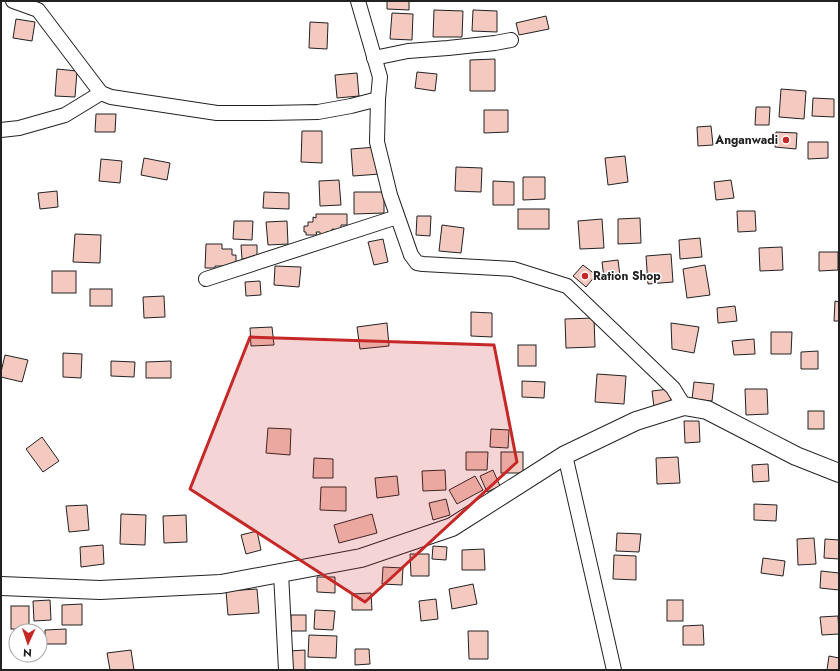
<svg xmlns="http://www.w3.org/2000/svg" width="840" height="671" font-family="Jost,sans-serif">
<rect width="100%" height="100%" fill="#fff"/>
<g fill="#f3c9c0" stroke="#222">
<path d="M 387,1 L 409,1 L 409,10 L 387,9 Z"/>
<path d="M 434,10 L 463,11 L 462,37 L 433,37 Z"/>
<path d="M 473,10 L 497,11 L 497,32 L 472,31 Z"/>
<path d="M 392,13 L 413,14 L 412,40 L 390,39 Z"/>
<path d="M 546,16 L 549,29 L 519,35 L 516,23 Z"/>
<path d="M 16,19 L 35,22 L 32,41 L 13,38 Z"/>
<path d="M 310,22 L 328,23 L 327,49 L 309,48 Z"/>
<path d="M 495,59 L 495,91 L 470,91 L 470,60 Z"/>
<path d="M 57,69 L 77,71 L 75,97 L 55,96 Z"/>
<path d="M 417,72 L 437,74 L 435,91 L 415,88 Z"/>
<path d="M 357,73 L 359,96 L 337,98 L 335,75 Z"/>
<path d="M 781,89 L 806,91 L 804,119 L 779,117 Z"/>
<path d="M 813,98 L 834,99 L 834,117 L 812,116 Z"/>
<path d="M 756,107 L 770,107 L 769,125 L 755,125 Z"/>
<path d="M 484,110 L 508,110 L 508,132 L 484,133 Z"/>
<path d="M 96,114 L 116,114 L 115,132 L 95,132 Z"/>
<path d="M 711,126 L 713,145 L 698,146 L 697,127 Z"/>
<path d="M 302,131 L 322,131 L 322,163 L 301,162 Z"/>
<path d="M 776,132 L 797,133 L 796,149 L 775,147 Z"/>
<path d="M 808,142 L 828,142 L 828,158 L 808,159 Z"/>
<path d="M 377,147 L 380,174 L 353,176 L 351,149 Z"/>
<path d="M 625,156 L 628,182 L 608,185 L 605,158 Z"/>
<path d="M 144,158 L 170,163 L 167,180 L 141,175 Z"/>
<path d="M 101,159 L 122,161 L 120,183 L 99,181 Z"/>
<path d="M 456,167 L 482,168 L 481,192 L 455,191 Z"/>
<path d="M 523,177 L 545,177 L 545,199 L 523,200 Z"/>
<path d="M 339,180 L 341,205 L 320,206 L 319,181 Z"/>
<path d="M 731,180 L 734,198 L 716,200 L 714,182 Z"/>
<path d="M 493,181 L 514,182 L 514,205 L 493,205 Z"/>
<path d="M 57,191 L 58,207 L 40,209 L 38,193 Z"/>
<path d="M 264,192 L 289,193 L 289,209 L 263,208 Z"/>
<path d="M 354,192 L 384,192 L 384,213 L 354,214 Z"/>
<rect x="518" y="209" width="31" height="20"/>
<path d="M 737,211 L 755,211 L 756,231 L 738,232 Z"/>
<path d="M 316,214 L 347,214 L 347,225 L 341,225 L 341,230 L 332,229 L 332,232 L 326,232 L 326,236 L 320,236 L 320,232 L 316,232 L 317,235 L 306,235 L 306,232 L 304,232 L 304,226 L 308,226 L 308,222 L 313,222 L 313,217 L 316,218 Z"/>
<path d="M 417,216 L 431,216 L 430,236 L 416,235 Z"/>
<path d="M 640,218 L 641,243 L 618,244 L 618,219 Z"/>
<path d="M 602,219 L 604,248 L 580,249 L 578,221 Z"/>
<path d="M 234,221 L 253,221 L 252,240 L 233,239 Z"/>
<path d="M 287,221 L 288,244 L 268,245 L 266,222 Z"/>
<path d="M 442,225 L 464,228 L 461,253 L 439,251 Z"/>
<path d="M 75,234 L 101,235 L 100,263 L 73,262 Z"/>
<path d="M 700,238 L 702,257 L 680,259 L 679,240 Z"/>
<path d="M 383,239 L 388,262 L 374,265 L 368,242 Z"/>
<path d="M 206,244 L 222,244 L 222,249 L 232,249 L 232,255 L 236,255 L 236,264 L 231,266 L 215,266 L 215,268 L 205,268 Z"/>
<path d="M 241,245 L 257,245 L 257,258 L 242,259 Z"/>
<path d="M 782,247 L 783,270 L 760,271 L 759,248 Z"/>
<path d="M 819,252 L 838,252 L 838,270 L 819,271 Z"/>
<path d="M 671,254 L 673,282 L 648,284 L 646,256 Z"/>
<path d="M 618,260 L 620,276 L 604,278 L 602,262 Z"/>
<path d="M 583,265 L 596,275 L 586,287 L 573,276 Z"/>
<path d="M 705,265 L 710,295 L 687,298 L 683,269 Z"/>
<path d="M 275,266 L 301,267 L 299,287 L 274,285 Z"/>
<rect x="52" y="271" width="24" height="22"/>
<path d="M 260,281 L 261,295 L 246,296 L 245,282 Z"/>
<rect x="90" y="289" width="22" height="17"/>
<path d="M 164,296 L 165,317 L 144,318 L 143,297 Z"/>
<path d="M 835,301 L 839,302 L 839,321 L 834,321 Z"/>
<path d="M 735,306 L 737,321 L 718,323 L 717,308 Z"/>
<path d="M 471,312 L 492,313 L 492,337 L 471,336 Z"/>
<path d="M 594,318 L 595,347 L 566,348 L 565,319 Z"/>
<path d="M 387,323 L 389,346 L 360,349 L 357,327 Z"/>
<path d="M 671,323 L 699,327 L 694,353 L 672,349 Z"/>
<path d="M 272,327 L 274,345 L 251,346 L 250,328 Z"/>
<path d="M 771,332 L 792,332 L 791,354 L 771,354 Z"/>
<path d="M 754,339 L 755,354 L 734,355 L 732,341 Z"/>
<rect x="518" y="345" width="18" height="21"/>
<path d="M 818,351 L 818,369 L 801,369 L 801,352 Z"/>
<path d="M 63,353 L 82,354 L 81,378 L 63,377 Z"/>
<path d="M 5,355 L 28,360 L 22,382 L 1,377 L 1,372 Z"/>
<path d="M 111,361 L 135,362 L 134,377 L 111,376 Z"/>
<path d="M 171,361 L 171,378 L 146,378 L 146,362 Z"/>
<path d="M 597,374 L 626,376 L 624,404 L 595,402 Z"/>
<path d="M 522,381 L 545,382 L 544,398 L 522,397 Z"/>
<path d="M 694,382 L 714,384 L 712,401 L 692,399 Z"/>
<path d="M 669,389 L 672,404 L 654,407 L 652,391 Z"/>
<path d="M 745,389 L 767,389 L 768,414 L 746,415 Z"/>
<rect x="808" y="411" width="16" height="18"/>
<path d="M 684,421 L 699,421 L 700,442 L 685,443 Z"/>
<path d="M 268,428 L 291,429 L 290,455 L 266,453 Z"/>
<path d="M 491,429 L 509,430 L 508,448 L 490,447 Z"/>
<path d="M 42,437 L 59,461 L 43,472 L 26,449 Z"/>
<path d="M 466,452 L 488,452 L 487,470 L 466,470 Z"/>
<rect x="501" y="452" width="22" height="21"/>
<path d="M 678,457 L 680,483 L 657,484 L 656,458 Z"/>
<path d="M 314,458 L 333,459 L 333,478 L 313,478 Z"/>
<path d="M 768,464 L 769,481 L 753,482 L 752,465 Z"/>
<path d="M 445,470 L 446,490 L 423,491 L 422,471 Z"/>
<path d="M 493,470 L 500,486 L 487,492 L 480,476 Z"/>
<path d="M 397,476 L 399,495 L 377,498 L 375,478 Z"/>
<path d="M 475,476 L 483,490 L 457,504 L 449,490 Z"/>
<path d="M 321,487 L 346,487 L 346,511 L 320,510 Z"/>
<path d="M 446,499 L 450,515 L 433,520 L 429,503 Z"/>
<path d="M 754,504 L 777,505 L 776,521 L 754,520 Z"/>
<path d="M 87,505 L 89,530 L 69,532 L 66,506 Z"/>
<path d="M 121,514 L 146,515 L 145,545 L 120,544 Z"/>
<path d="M 372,514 L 377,533 L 339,543 L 334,525 Z"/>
<path d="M 186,515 L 187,542 L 164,543 L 163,516 Z"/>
<path d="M 257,531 L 261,550 L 246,554 L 241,535 Z"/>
<path d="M 617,533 L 641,534 L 639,552 L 616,551 Z"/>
<path d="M 814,538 L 816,564 L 798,565 L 797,539 Z"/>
<path d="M 825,539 L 839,540 L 839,559 L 824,558 Z"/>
<path d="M 103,545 L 104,564 L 81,567 L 80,547 Z"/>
<path d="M 433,546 L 447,547 L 446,560 L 432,559 Z"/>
<path d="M 484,549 L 485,570 L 462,570 L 462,550 Z"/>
<path d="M 410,554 L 429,554 L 429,576 L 411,576 Z"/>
<path d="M 614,555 L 636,556 L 636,580 L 613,579 Z"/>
<path d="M 763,558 L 785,561 L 783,576 L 761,573 Z"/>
<path d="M 383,567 L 403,568 L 402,585 L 382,584 Z"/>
<path d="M 821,571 L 839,573 L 839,590 L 820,588 Z"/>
<path d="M 317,577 L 335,577 L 335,593 L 317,592 Z"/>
<path d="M 473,584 L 477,604 L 452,609 L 449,589 Z"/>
<path d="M 257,589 L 259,613 L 228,615 L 226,591 Z"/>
<path d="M 371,593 L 372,610 L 352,610 L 352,594 Z"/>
<path d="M 436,599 L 438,619 L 421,621 L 419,601 Z"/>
<path d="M 50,600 L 51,620 L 34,621 L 33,601 Z"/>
<rect x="667" y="600" width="16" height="21"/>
<path d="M 82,604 L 82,625 L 62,625 L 62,605 Z"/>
<rect x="11" y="606" width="18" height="23"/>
<path d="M 315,610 L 335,611 L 333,630 L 314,629 Z"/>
<rect x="291" y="615" width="15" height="16"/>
<path d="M 838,616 L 839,634 L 822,635 L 820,617 Z"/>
<path d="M 703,625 L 704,645 L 683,645 L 683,626 Z"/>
<path d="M 66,629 L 66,644 L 45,644 L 45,630 Z"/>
<path d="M 468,631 L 488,631 L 488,659 L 469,659 Z"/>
<path d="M 309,635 L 337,636 L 336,658 L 308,657 Z"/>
<path d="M 355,649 L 369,649 L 370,664 L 355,665 Z"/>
<path d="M 131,650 L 134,670 L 110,670 L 107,653 Z"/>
<path d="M 305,650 L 305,670 L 289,670 L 289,651 Z"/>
<path d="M 829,656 L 839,658 L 839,670 L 827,670 Z"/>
</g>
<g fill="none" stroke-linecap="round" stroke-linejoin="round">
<defs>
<g id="minor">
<path d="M 13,1 L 38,10 L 101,93 L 111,97 L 217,113 L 268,113 L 318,112 L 351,106 L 378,99"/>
<path d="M 358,1 L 380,77 L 378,99 L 377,142 L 390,195 L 411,255 L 417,263 L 423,264 L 513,269 L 567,286 L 673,388 L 684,406"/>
<path d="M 374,58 L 408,51 L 448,48 L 495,43 L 511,40"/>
<path d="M 1,130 L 19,128 L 65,115 L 101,93"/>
<path d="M 206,279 L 397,217"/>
<path d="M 565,455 L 614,670"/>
<path d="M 281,573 L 286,670"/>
</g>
<path id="major" d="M 1,586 L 100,590 L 221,584 L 361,558 L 452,527 L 565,455 L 636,421 L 684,406 L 707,410 L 796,456 L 839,473"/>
</defs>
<use href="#minor" stroke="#222" stroke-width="16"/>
<use href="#major" stroke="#222" stroke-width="20"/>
<use href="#minor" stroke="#fff" stroke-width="14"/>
<use href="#major" stroke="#fff" stroke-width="18"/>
</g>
<path fill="#c62828" fill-opacity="0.2" stroke="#c62828" stroke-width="3" stroke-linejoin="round" d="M 250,337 L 494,345 L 517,462 L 365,602 L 190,489 Z"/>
<g fill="#c62828" stroke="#fff" stroke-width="1.5">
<circle cx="786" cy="140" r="4"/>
<circle cx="585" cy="276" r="4"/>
</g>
<g text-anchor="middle" stroke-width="3" stroke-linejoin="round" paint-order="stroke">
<g font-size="12" font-weight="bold" fill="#222" stroke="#fff" text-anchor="end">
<text x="778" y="144">Anganwadi</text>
<text x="593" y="280" text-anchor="start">Ration Shop</text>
</g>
</g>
<rect width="840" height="671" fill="none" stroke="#222222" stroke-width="4"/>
<g transform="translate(28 643) rotate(183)"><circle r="19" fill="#ffffff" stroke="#a7a7a7"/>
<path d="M0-3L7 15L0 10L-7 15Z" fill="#c62828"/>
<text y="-6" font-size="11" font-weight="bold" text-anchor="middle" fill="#222222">N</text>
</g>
</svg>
